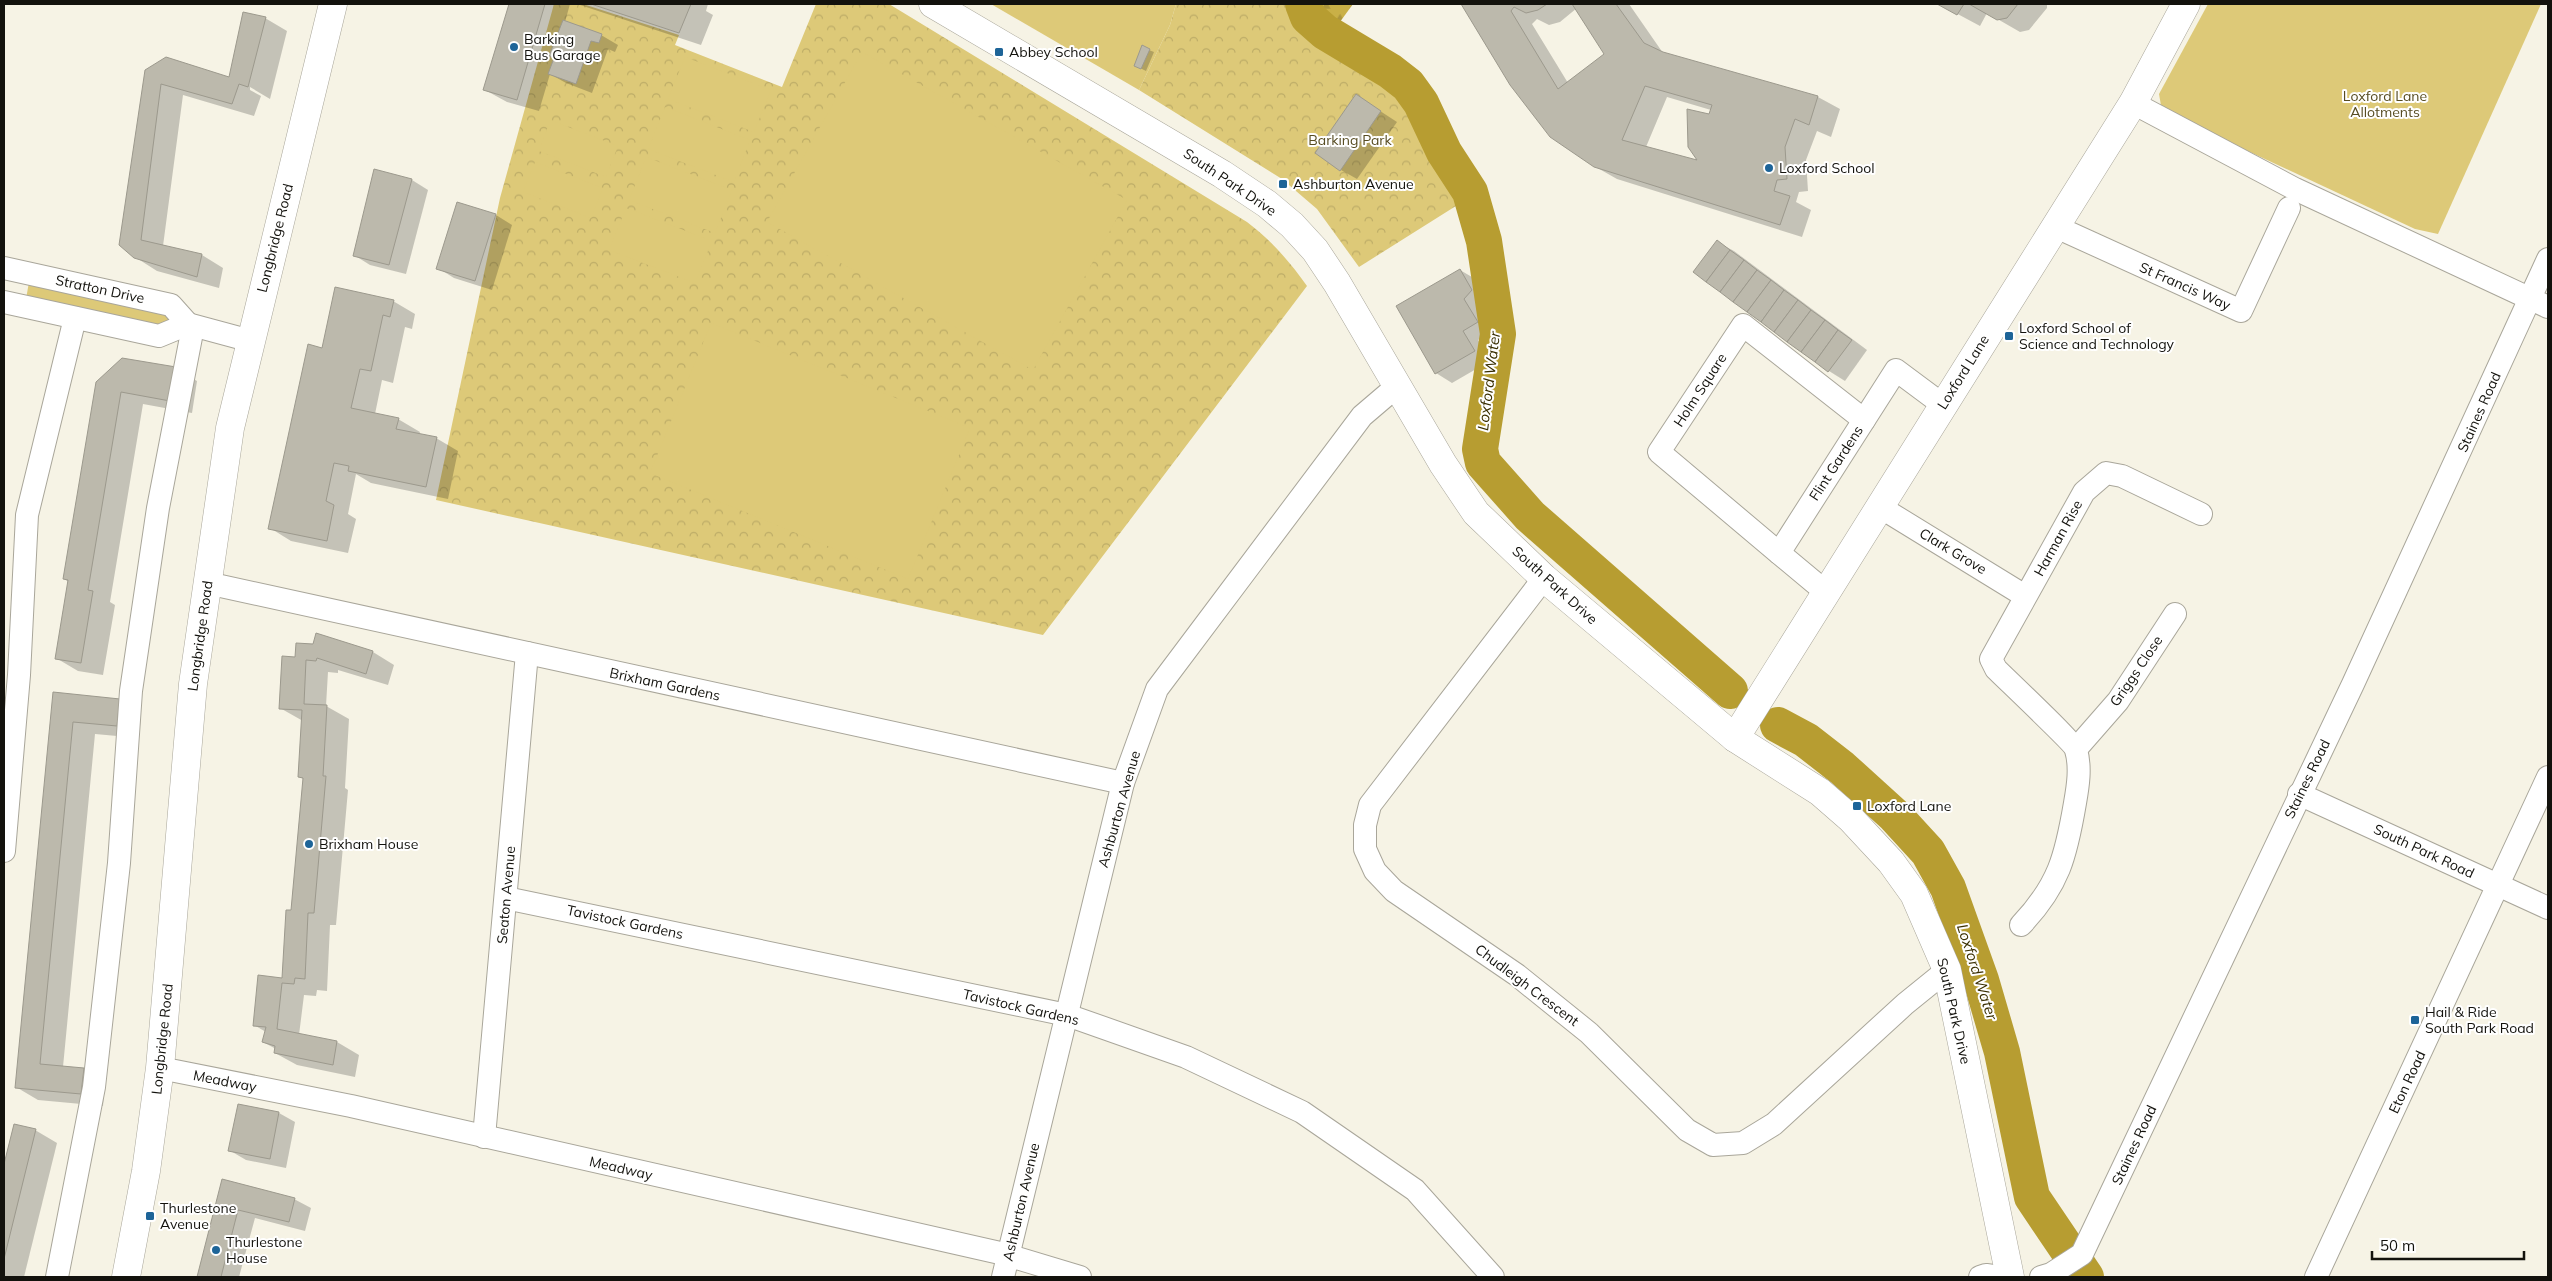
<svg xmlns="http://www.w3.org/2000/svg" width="2552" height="1281" font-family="Mulish,sans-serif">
<defs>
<pattern id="forest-firs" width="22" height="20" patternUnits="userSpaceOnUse" patternTransform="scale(1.25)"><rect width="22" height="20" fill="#c9b047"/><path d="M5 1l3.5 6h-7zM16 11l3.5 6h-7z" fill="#ac963d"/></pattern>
<pattern id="park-crowns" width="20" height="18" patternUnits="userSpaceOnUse" patternTransform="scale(1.25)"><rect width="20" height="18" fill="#ddc978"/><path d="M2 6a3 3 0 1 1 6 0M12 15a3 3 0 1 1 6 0" fill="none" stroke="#bdac67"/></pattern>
</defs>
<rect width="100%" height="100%" fill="#f6f3e5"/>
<path fill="url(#forest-firs)" d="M 1315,4 L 1353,4 L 1337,26 L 1317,10 Z"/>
<g fill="url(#park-crowns)">
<path d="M 554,4 L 583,4 L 679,35 L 675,45 L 782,87 L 816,4 L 889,4 L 1247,222 C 1271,240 1290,262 1307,286 L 1043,635 L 436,500 L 500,198 Z"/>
<path d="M 1176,4 L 1298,4 C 1303,40 1379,65 1405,90 C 1423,107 1428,136 1440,157 C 1448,171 1458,185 1467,199 L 1359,267 L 1317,209 L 1282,179 L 1139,90 L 1170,25 Z"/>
</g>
<g fill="#ddc978">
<path d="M 991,4 L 1176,4 L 1170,25 L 1139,90 Z"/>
<path d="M 2208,4 L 2541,4 L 2438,234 L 2415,229 L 2162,111 L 2159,94 Z"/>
<path d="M 862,52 L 1127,200 L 1033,370 L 767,222 Z"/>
<path d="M 685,57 L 771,90 L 754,132 L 668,99 Z"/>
<path d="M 665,107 L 750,140 L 734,182 L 648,149 Z"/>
<path d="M 550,120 L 618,146 L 606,177 L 539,151 Z"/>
<path d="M 646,157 L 732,190 L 715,233 L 629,200 Z"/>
<path d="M 535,162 L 603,188 L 591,218 L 523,192 Z"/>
<path d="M 626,208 L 712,241 L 695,283 L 609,250 Z"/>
<path d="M 29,282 L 167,315 L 169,321 L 159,330 L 26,299 Z"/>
<path d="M 711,323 L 970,428 L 908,579 L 650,473 Z"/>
</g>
<g fill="#0003" fill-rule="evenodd">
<path d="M 510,4 L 570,4 L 565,22 L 601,35 L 618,45 L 615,52 L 608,49 L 592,93 L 566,83 L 550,74 L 539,111 L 507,102 L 485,90 Z"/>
<path d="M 577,4 L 708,4 L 706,11 L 713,15 L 701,45 Z"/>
<path d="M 1463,4 L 1629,4 L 1663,53 L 1818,97 L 1840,109 L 1831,137 L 1817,131 L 1806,160 L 1808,191 L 1799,192 L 1796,202 L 1811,210 L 1802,237 L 1617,179 L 1594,166 L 1511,84 ZM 1577,8 L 1606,54 L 1568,83 L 1532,24 L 1537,19 L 1549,25 L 1560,22 ZM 1667,97 L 1711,110 L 1700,162 L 1646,147 Z"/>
<path d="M 1939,4 L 2047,4 L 2047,8 L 2029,30 L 2020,32 L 1987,13 L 1980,26 Z"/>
<path d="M 265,18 L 287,31 L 270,99 L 250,87 L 250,90 L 261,96 L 254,116 L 183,95 L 163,246 L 202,255 L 223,268 L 219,288 L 157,271 L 135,257 L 146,71 L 229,79 Z"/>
<path d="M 1149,50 L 1154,52 L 1146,71 L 1140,68 Z"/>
<path d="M 1357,96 L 1397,122 L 1357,179 L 1341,170 Z"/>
<path d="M 375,171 L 412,180 L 428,190 L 406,274 L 370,265 L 354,255 Z"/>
<path d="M 458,204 L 496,215 L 512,225 L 492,290 L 454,278 L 438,268 Z"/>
<path d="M 1717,242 L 1734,251 L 1867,350 L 1845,381 L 1829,371 L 1695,272 Z"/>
<path d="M 1460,270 L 1477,280 L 1488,300 L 1480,308 L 1493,332 L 1478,340 L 1490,361 L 1452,383 L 1436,373 Z"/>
<path d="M 393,301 L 415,314 L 412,329 L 405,327 L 393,383 L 382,380 L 375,414 L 398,419 L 420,432 L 419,435 L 436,438 L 458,451 L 448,499 L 371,483 L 356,474 L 348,514 L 356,519 L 348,553 L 291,541 L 270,528 L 323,349 Z"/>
<path d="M 175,369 L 197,381 L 192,413 L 143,404 L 110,602 L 115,605 L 103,675 L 78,671 L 56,658 L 69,582 L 64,579 L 97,383 Z"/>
<path d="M 373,652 L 394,665 L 388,685 L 338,670 L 338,673 L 328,672 L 326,706 L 349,719 L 345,788 L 348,790 L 336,925 L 330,925 L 327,991 L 317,990 L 316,996 L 304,995 L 299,1035 L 337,1042 L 359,1055 L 355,1077 L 297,1065 L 275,1053 L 276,1049 L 263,1042 L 266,1032 L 254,1025 L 283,979 L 293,912 L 304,779 L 299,777 L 303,721 L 280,708 L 296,658 Z"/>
<path d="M 54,694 L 119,700 L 141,713 L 139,738 L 95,734 L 63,1067 L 83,1069 L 105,1082 L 103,1106 L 38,1100 L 16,1087 Z"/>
<path d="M 279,1113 L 295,1122 L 286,1168 L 246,1160 L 229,1150 Z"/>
<path d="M 15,1125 L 35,1130 L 57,1143 L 24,1277 L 4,1277 L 4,1169 Z"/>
<path d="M 223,1181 L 294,1199 L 311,1208 L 305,1231 L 255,1218 L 239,1277 L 198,1277 Z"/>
</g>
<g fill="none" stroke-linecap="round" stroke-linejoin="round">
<g stroke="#b79d31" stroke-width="36">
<path d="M 1303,4 L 1308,17 L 1325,32 L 1390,71 L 1408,85 L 1421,103 L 1444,152 L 1470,192 L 1484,241 L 1498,334 L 1480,449 L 1483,463 L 1530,516 L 1730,691"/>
<path d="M 1778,725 L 1806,740 L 1842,768 L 1895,816 L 1928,852 L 1948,888 L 1981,980 L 2002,1052 L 2032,1197 L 2086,1277"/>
</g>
</g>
<g fill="#bcb9ac" stroke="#9c998d" fill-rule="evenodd">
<path d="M 509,4 L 545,4 L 517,100 L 483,90 Z"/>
<path d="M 591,4 L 691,4 L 679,33 Z"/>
<path d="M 1461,4 L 1547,4 L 1538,10 L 1526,13 L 1514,7 L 1511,11 L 1558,89 L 1604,54 L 1572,4 L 1616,4 L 1644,43 L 1663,52 L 1818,96 L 1809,125 L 1795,119 L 1785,147 L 1787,179 L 1777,180 L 1774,191 L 1790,196 L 1780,225 L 1594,167 L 1550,137 L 1510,85 ZM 1645,86 L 1712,105 L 1709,114 L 1687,109 L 1688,147 L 1697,160 L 1622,140 Z"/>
<path d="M 1937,4 L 1964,4 L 1957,15 Z"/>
<path d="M 1969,4 L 2018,4 L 2007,18 L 1997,20 Z"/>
<path d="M 243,12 L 266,17 L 248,87 L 239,84 L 232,104 L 161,84 L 141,240 L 202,254 L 197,277 L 134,258 L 119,245 L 145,70 L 166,57 L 229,77 Z"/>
<path d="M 563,20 L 602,34 L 599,43 L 591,41 L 576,84 L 548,74 L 554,58 L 549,56 Z"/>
<path d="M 1142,45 L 1150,49 L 1141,69 L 1134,66 Z"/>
<path d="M 1356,94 L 1381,111 L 1340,171 L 1315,153 Z"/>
<path d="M 374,169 L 412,179 L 389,265 L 353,256 Z"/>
<path d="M 457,202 L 496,214 L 475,281 L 436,269 Z"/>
<path d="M 1717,240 L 1730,250 L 1706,282 L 1693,272 Z"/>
<path d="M 1730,250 L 1744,260 L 1720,292 L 1706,282 Z"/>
<path d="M 1744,260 L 1757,270 L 1733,302 L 1720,292 Z"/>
<path d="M 1460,269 L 1472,290 L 1464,299 L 1478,322 L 1463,331 L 1475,351 L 1435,374 L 1396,306 Z"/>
<path d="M 1757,270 L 1771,280 L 1747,312 L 1733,302 Z"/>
<path d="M 1771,280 L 1784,290 L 1761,322 L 1747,312 Z"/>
<path d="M 335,287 L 394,300 L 390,317 L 383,315 L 371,371 L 360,369 L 351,408 L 399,418 L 396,429 L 437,437 L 426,487 L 348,471 L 349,466 L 334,463 L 326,501 L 334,505 L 327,541 L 268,529 L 308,344 L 322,348 Z"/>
<path d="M 1784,290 L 1798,300 L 1774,332 L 1761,322 Z"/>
<path d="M 1798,300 L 1811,310 L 1787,342 L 1774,332 Z"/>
<path d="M 1811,310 L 1825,320 L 1801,352 L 1787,342 Z"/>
<path d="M 1825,320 L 1838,330 L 1815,362 L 1801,352 Z"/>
<path d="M 1838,330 L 1852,340 L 1828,372 L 1815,362 Z"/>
<path d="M 122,358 L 176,367 L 170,401 L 121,392 L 88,590 L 93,591 L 81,663 L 55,659 L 68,580 L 63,579 L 96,382 Z"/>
<path d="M 316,633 L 373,651 L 366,674 L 317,658 L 316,661 L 306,660 L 304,704 L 327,705 L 323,776 L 326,776 L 314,913 L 308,913 L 305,979 L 295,978 L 294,984 L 282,983 L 277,1029 L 337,1041 L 333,1065 L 274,1053 L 275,1046 L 262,1042 L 266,1027 L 253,1026 L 258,975 L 282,978 L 286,910 L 291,910 L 303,778 L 298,777 L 302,710 L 279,709 L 282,656 L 295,657 L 296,643 L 313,644 Z"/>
<path d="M 53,692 L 120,699 L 117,726 L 73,722 L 40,1064 L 84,1068 L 81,1094 L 15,1088 Z"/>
<path d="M 238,1104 L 279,1112 L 270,1159 L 228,1151 Z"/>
<path d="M 14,1124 L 36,1129 L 4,1259 L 4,1164 Z"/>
<path d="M 222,1179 L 295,1198 L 289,1222 L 238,1210 L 221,1277 L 197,1277 Z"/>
</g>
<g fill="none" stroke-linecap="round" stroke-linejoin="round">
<defs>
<g id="street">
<path d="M 2133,103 L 2295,189 L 2548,307"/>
<path d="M 2054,226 L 2241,311 L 2289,208"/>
<path d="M 4,268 L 171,305 L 188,324 L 159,336 L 4,302"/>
<path d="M 188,324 L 251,341"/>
<path d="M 1880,507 L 2025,596"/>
<path d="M 1779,553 L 1659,452 L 1743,325 L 1864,420"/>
<path d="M 1544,578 L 1370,805 L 1365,825 L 1365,849 L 1375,871 L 1394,891 L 1517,975 L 1589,1033 L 1687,1130 L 1713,1145 L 1743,1143 L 1774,1124 L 1905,1004 L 1947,970"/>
<path d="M 207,583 L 1123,783"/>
<path d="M 1827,593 L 1779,553 L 1896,370 L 1943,405"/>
<path d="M 2076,749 L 2118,701 L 2175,614"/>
<path d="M 2299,794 L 2548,908"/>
<path d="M 4,851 L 19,675 L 27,515 L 75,318"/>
<path d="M 506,898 L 1067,1015 L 1186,1057 L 1302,1112 L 1415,1190 L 1493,1277"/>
<path d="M 2021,925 C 2059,885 2066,856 2075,803 C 2078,786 2081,767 2076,750 C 2074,743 2007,680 1996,669 L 1991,659 L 2084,492 L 2106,473 L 2122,476 L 2201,514"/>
<path d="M 160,1068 L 351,1106 L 1000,1253 L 1080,1277"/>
<path d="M 484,1137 L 527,653"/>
<path d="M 57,1277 L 94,1087 L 119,863 L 131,691 L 158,508 L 193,327"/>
<path d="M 1003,1277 L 1123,783 L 1157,689 L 1362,416 L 1396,387"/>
<path d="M 1980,1277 L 1986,1275 L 2000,1277"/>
<path d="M 2041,1277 L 2051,1274 L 2082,1254 L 2353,684 L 2548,259"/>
<path d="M 2316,1277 L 2548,777"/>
</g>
<g id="secondary">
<path d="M 933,4 L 1222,174 L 1267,204 L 1292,225 L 1315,250 L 1337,283 L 1443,464 L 1476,513 L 1544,578 L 1735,738 L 1820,792 L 1851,819 L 1891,862 L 1914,894 L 1947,970 L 2010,1277"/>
<path d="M 1735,738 L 2133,103 L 2186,4"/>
</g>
<path id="primary" d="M 126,1277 L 146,1171 L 160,1068 L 193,684 L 230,428 L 333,4"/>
</defs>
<use href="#street" stroke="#a9a69a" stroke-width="24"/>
<use href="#secondary" stroke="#a9a69a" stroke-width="29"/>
<use href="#primary" stroke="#a9a69a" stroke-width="29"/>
<use href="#street" stroke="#fff" stroke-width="22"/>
<use href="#secondary" stroke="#fff" stroke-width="28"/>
<use href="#primary" stroke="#fff" stroke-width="28"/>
</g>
<g fill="#1d6498" stroke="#fff" stroke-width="2">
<circle cx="514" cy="47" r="5"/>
<rect x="994" y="47" width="10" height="10" rx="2.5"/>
<circle cx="1769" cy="168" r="5"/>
<rect x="1278" y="179" width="10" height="10" rx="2.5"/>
<rect x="2004" y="331" width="10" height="10" rx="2.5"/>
<rect x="1852" y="801" width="10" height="10" rx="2.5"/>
<circle cx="309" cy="844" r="5"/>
<rect x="2410" y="1015" width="10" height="10" rx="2.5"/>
<rect x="145" y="1211" width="10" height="10" rx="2.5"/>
<circle cx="216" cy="1250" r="5"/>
</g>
<g text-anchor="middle" stroke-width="4" stroke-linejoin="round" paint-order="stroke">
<g font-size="14" fill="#13120d" stroke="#fff" text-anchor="start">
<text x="524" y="44">Barking<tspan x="524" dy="16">Bus Garage</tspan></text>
<text x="1009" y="57">Abbey School</text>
<text x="1779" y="173">Loxford School</text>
<text x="1293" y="189">Ashburton Avenue</text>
<text x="2019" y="333">Loxford School of<tspan x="2019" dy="16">Science and Technology</tspan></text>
<text x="1867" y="811">Loxford Lane</text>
<text x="319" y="849">Brixham House</text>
<text x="2425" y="1017">Hail &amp; Ride<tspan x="2425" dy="16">South Park Road</tspan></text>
<text x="160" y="1213">Thurlestone<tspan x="160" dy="16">Avenue</tspan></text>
<text x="226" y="1247">Thurlestone<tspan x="226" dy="16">House</tspan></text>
</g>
<g font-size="14" fill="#574c22" stroke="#fff">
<text x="2385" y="101">Loxford Lane<tspan x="2385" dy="16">Allotments</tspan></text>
<text x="1350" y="145">Barking Park</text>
</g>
<g font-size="14" fill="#13120d" stroke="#fff">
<text transform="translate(1230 182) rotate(34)" y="5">South Park Drive</text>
<text transform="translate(275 238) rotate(-76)" y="5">Longbridge Road</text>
<text transform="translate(2185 286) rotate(24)" y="5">St Francis Way</text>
<text transform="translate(100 289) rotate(12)" y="5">Stratton Drive</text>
<text transform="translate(1963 372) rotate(-58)" y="5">Loxford Lane</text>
<text transform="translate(1700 390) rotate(-57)" y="5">Holm Square</text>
<text transform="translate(2479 412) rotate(-66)" y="5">Staines Road</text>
<text transform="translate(1836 463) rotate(-57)" y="5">Flint Gardens</text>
<text transform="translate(2058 538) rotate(-61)" y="5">Harman Rise</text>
<text transform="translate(1953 551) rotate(31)" y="5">Clark Grove</text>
<text transform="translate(1555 585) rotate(42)" y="5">South Park Drive</text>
<text transform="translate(200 636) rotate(-82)" y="5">Longbridge Road</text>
<text transform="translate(2136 671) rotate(-56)" y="5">Griggs Close</text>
<text transform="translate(665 684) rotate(12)" y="5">Brixham Gardens</text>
<text transform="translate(2307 779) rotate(-64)" y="5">Staines Road</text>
<text transform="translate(1119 809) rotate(-74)" y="5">Ashburton Avenue</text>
<text transform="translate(2424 851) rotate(25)" y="5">South Park Road</text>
<text transform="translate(506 895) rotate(-85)" y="5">Seaton Avenue</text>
<text transform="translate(625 922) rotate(12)" y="5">Tavistock Gardens</text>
<text transform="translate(1527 985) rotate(37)" y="5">Chudleigh Crescent</text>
<text transform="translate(1021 1007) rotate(13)" y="5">Tavistock Gardens</text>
<text transform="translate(1954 1011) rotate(77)" y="5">South Park Drive</text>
<text transform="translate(162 1039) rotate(-84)" y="5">Longbridge Road</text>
<text transform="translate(225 1081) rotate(11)" y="5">Meadway</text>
<text transform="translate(2407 1082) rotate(-65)" y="5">Eton Road</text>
<text transform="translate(2134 1145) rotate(-65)" y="5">Staines Road</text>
<text transform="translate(621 1168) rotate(13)" y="5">Meadway</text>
<text transform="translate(1021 1202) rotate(-77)" y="5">Ashburton Avenue</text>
</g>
<g font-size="15" font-style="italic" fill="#392e00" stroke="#fff">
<text transform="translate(1489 381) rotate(-83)" y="5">Loxford Water</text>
<text transform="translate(1977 972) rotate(72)" y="5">Loxford Water</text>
</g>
</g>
<rect width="2552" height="1281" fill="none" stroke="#13120d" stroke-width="10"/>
<path d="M2372 1251v8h152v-8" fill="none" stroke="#13120d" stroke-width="2.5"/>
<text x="2380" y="1251" font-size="15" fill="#13120d" stroke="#ffffff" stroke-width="4" paint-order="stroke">50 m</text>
</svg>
